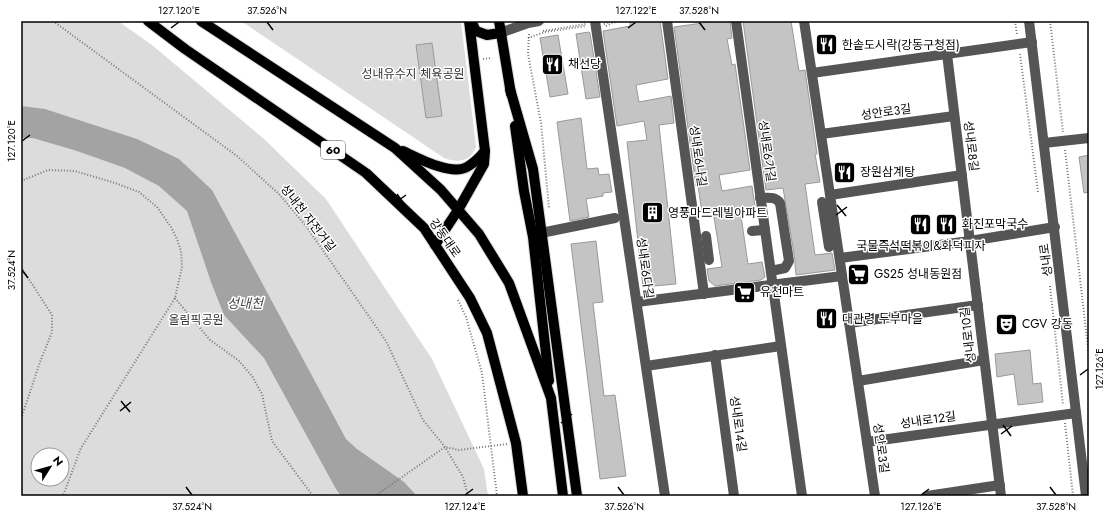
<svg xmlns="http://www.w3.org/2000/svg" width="1110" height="517" font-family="Jost,'Noto Sans KR',sans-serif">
<rect width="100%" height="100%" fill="#fff"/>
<g fill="#dcdcdc" fill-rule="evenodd">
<path d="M 21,21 L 118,21 L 152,45 L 264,139 L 326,199 L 432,359 L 484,469 L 488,496 L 21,496 ZM 38,455 L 62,455 L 62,479 L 38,479 Z"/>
<path d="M 241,21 L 461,21 L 476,147 C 470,162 458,163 444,158 Z"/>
</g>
<path fill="#a3a3a3" d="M 21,106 L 45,109 L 137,139 L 179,159 L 212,190 L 346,439 L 357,449 L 404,482 L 417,496 L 341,496 L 336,489 L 264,358 L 224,315 L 211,282 L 187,211 L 159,186 L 125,168 L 77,151 L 33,138 L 21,138 Z"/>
<g fill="#c4c4c4" stroke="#999">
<path d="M 630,21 L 660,21 L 668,79 L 636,85 L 639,102 L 671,96 L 674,123 L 659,125 L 676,284 L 643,287 L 627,142 L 647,140 L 644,121 L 617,126 L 603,31 L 630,26 Z"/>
<path d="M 717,21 L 730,21 L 732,38 L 727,39 L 732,65 L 735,64 L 750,170 L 719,175 L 722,191 L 752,186 L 755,207 L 740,209 L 748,264 L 762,262 L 765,277 L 761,280 L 715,286 L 709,281 L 707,269 L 722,267 L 713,211 L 702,212 L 698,186 L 696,186 L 674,27 Z"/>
<path d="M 743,21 L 791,21 L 799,71 L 805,70 L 817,154 L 815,154 L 820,182 L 805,184 L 815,255 L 832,253 L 835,270 L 796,275 L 795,264 L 795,260 L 783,188 L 766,190 Z"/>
<path d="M 589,32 L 590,33 L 600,97 L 586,99 L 576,34 Z"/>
<path d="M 558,35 L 568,94 L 550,97 L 540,38 Z"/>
<path d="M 432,43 L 442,116 L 426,118 L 416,45 Z"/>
<path d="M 581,118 L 587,169 L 598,168 L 599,175 L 609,174 L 612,192 L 603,193 L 603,196 L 586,199 L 589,217 L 570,221 L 557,122 Z"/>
<path d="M 1089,155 L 1089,192 L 1084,193 L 1079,157 Z"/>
<path d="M 596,241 L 603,302 L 593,303 L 604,396 L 615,395 L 626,476 L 600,479 L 571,244 Z"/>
<path d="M 1030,350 L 1033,384 L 1041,383 L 1043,402 L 1018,405 L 1014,374 L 997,377 L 995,354 Z"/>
</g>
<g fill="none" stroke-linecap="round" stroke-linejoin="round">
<defs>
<g id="major">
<path d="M 148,21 L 185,49 L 366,173 L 424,228 L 470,298 L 487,333 L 516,443 L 523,496"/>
<path d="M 201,21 L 395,148 L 441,190 L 479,234 L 509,283 L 551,398 L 563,496"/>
<path d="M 471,21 L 476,31 L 487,35 L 500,33"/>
<path d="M 499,21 L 511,94"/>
<path d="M 510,89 L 533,169 L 577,496"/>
<path d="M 515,126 L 524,191 L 533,237 L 549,381"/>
<path d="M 403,151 C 418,158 451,176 467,167 C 474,163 480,157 485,151"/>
<path d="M 435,245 L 458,210 L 484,164 L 485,151 L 469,21"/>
</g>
</defs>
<use href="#major" stroke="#dbdbdb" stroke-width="12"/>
<g stroke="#777" stroke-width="2" stroke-dasharray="1 2" stroke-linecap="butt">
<path d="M 53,21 L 237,156 L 279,194 L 306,226 L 386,341 L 423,420 L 445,447 L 463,477 L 468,496"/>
<path d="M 1015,21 L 1017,34"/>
<path d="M 1050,21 L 1063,132"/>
<path d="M 604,24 L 611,21"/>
<path d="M 606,26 L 612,23 L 620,21"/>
<path d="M 543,31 L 586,24"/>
<path d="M 529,34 L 528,54 L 541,123 L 549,208"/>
<path d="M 528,38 L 545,32 L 586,26"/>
<path d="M 1020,54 L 1038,192"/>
<path d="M 483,59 L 491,58"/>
<path d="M 1065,150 L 1089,356"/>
<path d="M 21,181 L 48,170 L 75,171 L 115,183 L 139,192 L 157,207 L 171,227 L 177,239 L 181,251 L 182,267 L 175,298 L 81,448 L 63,496"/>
<path d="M 21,267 L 52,315 L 52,332 L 40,362 L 21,419"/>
<path d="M 1050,286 L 1063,405"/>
<path d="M 175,298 L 210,340 L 238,360 L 252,376 L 262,394 L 272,441 L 313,496"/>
<path d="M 458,300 L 466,317 L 482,373 L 497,496"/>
<path d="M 1065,423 L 1073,496"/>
<path d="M 375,496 L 445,447 L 459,450 L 507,444"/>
</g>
<g stroke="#555" stroke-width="10">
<path d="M 595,21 L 665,496"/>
<path d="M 667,21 L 704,294"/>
<path d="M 736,21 L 802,496"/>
<path d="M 804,21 L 875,496"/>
<path d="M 1029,21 L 1086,496"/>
<path d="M 500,33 L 528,23 L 539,21"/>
<path d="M 947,54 L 1001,496"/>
<path d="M 812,73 L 1032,42"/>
<path d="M 821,134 L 954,116"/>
<path d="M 1044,143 L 1089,138"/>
<path d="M 830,195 L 962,175"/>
<path d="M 760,198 C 768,198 775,196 780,203 L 789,261 L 785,268 L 771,271"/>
<path d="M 822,202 L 829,247"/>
<path d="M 752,231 L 765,230"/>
<path d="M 541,233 L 615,218"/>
<path d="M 706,236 L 709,260"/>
<path d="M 840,258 L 970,241 L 1055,227"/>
<path d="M 637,302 L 842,276"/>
<path d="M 849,323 L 978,305"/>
<path d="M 715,355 L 734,496"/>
<path d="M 646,366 L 781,346"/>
<path d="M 858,381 L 984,360"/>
<path d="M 867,442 L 1076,413"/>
<path d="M 927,496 L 1000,485"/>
</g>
<use href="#major" stroke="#000" stroke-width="10"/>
</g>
<path fill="none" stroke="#000" stroke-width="1.5" d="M 267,22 L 273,30M 699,22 L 705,30M 171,28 L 179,22M 628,28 L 636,22M 22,141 L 30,135M 397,194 L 405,205M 395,203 L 406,195M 837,205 L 846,216M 836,215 L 847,207M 22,270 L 28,278M 1080,375 L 1088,369M 121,401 L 130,412M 120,411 L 131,402M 562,413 L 570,424M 561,423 L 572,414M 1003,425 L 1011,436M 1001,434 L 1012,426M 186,487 L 192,495M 618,487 L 624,495M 1050,487 L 1056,495M 465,495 L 473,489M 921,495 L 929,489"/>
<defs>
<symbol id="restaurant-square" viewBox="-11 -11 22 22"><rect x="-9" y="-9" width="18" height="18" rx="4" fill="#000" stroke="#fff"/><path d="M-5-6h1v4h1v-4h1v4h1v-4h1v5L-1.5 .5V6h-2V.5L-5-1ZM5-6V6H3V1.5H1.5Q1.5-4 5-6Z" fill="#fff"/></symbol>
<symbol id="building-square" viewBox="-11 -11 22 22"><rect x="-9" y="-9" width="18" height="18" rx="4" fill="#000" stroke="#fff"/><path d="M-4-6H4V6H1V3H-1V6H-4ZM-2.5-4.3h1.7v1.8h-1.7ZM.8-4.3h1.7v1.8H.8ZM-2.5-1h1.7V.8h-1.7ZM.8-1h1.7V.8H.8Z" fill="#fff"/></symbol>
<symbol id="supermarket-square" viewBox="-11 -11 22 22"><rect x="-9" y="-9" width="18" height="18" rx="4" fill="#000" stroke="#fff"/><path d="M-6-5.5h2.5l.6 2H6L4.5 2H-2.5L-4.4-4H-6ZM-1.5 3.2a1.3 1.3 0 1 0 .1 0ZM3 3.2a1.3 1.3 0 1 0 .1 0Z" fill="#fff"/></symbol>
<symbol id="theatre-square" viewBox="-11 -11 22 22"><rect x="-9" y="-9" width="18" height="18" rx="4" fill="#000" stroke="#fff"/><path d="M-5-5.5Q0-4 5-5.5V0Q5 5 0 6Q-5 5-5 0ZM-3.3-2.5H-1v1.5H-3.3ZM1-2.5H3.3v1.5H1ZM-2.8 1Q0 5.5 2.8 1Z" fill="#fff"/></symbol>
</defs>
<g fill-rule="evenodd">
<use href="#restaurant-square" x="814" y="32" width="25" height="25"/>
<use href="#restaurant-square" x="540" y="52" width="25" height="25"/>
<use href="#restaurant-square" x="832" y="160" width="25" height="25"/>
<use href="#building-square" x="640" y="200" width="25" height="25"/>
<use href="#restaurant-square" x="934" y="212" width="25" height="25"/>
<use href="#restaurant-square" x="908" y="212" width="25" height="25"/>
<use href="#supermarket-square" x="846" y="262" width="25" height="25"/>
<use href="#supermarket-square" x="732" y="280" width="25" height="25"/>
<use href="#restaurant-square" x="814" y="306" width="25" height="25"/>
<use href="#theatre-square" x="994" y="312" width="25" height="25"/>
</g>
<g text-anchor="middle" stroke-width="3" stroke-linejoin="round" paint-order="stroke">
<rect fill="#fff" stroke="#4c4c4c" stroke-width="1" x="321" y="141" width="24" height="18" rx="3"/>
<g font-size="11" font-weight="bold" fill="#000">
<text x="333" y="154">60</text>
</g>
<g font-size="12" fill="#000" stroke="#fff" text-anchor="start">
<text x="842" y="49">한솥도시락(강동구청점)</text>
<text x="568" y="68">채선당</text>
<text x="860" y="176">장원삼계탕</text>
<text x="668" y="217">영풍마드레빌아파트</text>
<text x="962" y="228">화진포막국수</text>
<text x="921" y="250" text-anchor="middle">국물즉석떡볶이&amp;화덕피자</text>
<text x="874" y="278">GS25 성내동원점</text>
<text x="760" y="296">유천마트</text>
<text x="842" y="323">대관령 두부마을</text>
<text x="1022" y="328">CGV 강동</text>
</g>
<g font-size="12" fill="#333" stroke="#fff">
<text x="413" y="78">성내유수지 체육공원</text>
<text x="196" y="324">올림픽공원</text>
</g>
<g font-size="12" fill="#000" stroke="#fff">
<text transform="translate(886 112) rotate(-8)" y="4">성안로3길</text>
<text transform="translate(971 146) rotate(83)" y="4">성내로8길</text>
<text transform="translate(767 151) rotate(82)" y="4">성내로6가길</text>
<text transform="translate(698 156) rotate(82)" y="4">성내로6나길</text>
<text transform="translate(308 218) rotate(52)" y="4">성내천 자전거길</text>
<text transform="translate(445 238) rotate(55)" y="4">강동대로</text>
<text transform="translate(1046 260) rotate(-97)" y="4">성내로</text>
<text transform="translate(645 268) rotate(82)" y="4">성내로6다길</text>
<text transform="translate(968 335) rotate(-97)" y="4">성내로10길</text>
<text transform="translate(928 420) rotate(-8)" y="4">성내로12길</text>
<text transform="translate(738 424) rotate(82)" y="4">성내로14길</text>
<text transform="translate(881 448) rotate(82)" y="4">성안로3길</text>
</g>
<g font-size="13" font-style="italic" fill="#444" stroke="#fff">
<text x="245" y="308">성내천</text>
</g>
</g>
<rect width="1110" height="517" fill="none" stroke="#ffffff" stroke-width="44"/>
<g transform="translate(50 467) rotate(53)"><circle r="19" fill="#ffffff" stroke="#999999"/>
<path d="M0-3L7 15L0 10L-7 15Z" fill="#000000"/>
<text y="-6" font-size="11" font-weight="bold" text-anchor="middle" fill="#000000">N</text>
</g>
<rect x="22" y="22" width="1066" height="473" fill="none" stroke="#000" stroke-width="1.5"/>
<g font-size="10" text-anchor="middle" fill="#000">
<text x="179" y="14">127.120°E</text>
<text x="267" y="14">37.526°N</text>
<text x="636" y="14">127.122°E</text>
<text x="699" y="14">37.528°N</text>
<text transform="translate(11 141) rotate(-90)" y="4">127.120°E</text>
<text transform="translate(11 270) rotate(-90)" y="4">37.524°N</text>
<text transform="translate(1099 369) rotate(-90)" y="4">127.126°E</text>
<text x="192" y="510">37.524°N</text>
<text x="465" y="510">127.124°E</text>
<text x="624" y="510">37.526°N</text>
<text x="921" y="510">127.126°E</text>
<text x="1056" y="510">37.528°N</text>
</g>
</svg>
